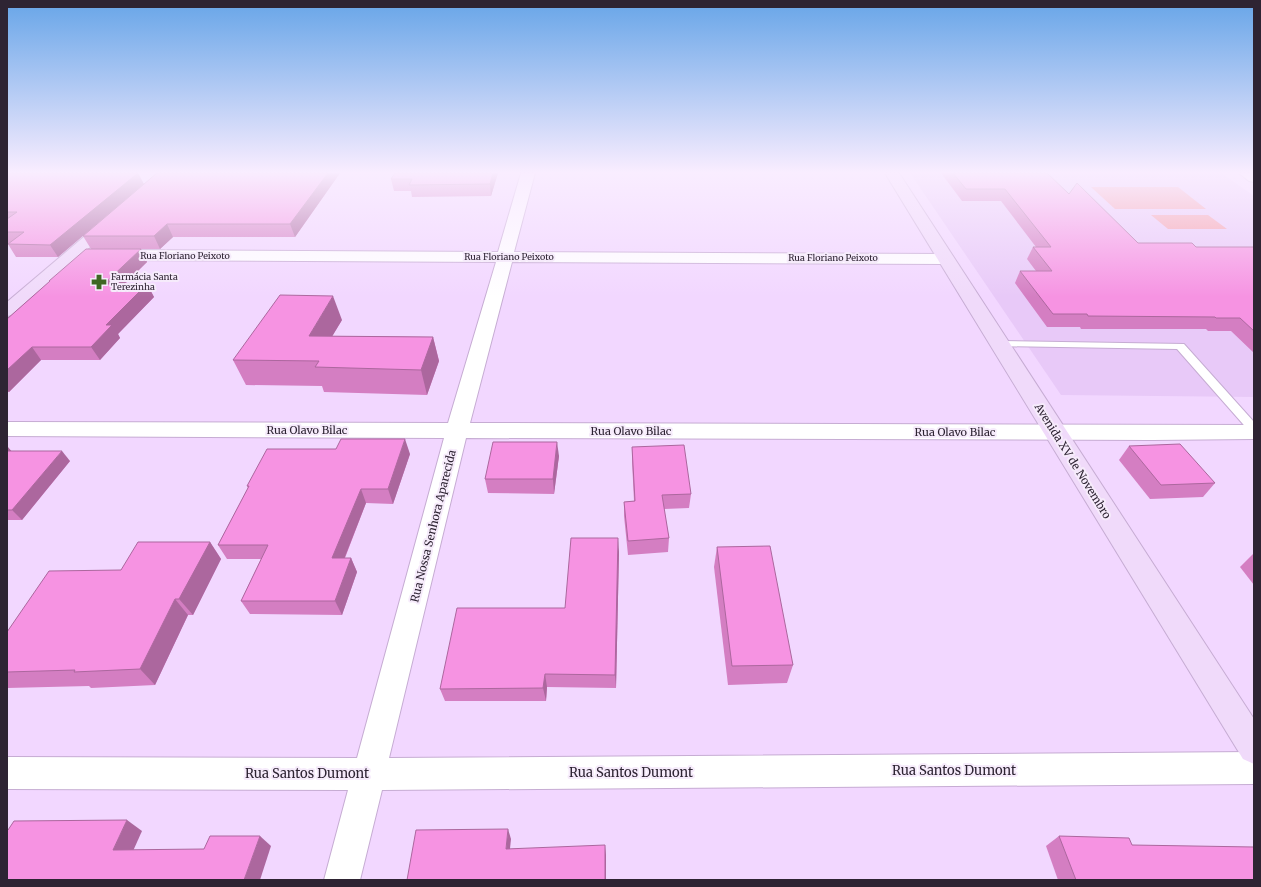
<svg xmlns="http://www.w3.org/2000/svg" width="1261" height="887" font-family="Merriweather,serif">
<rect width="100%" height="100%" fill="#f2d7ff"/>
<path fill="#e8c9f8" d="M 910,173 L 1221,173 L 1254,196 L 1254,397 L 1061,395 Z"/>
<g fill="#f69aa2">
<path d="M 1091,187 L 1178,187 L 1206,209 L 1115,209 Z"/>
<path d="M 1151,215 L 1208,215 L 1227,229 L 1168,229 Z"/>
</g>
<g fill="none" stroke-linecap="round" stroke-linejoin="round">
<defs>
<path id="lane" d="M 999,341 L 1184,344 L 1254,422 L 1254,433 L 1250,432 L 1177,349 L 995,346 L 994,344 Z"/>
<g id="street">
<path d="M 521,173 L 535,173 L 514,252 L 946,254 L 952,256 L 954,259 L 952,262 L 946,264 L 512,262 L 470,423 L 1254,425 L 1254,439 L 1152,440 L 466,438 L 389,758 L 1254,752 L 1254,784 L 382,790 L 360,880 L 324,880 L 348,790 L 7,789 L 7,757 L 357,758 L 444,438 L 7,436 L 7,422 L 448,423 L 496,262 L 113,260 L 107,258 L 105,255 L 107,252 L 113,250 L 498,252 Z"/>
<path d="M 1239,173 L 1254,173 L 1254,182 L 1249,181 Z"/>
</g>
<g id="secondary">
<path d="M 885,173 L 899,173 L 1254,719 L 1254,764 L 1243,759 Z"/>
<path d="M 110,218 L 115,219 L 117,222 L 115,225 L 13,315 L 7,316 L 7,302 L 105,219 Z"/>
</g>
</defs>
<use href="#lane" stroke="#c6acd3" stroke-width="2"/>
<use href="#street" stroke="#c6acd3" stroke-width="2"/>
<use href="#secondary" stroke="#c6acd3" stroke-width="2"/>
<use href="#lane" fill="#fff" fill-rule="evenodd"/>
<use href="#street" fill="#fff" fill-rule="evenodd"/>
<use href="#secondary" fill="#f0dafa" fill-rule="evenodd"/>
</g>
<g fill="#d47ec2">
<path d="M 7,173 L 144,184 L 58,257 L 16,257 L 8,244 L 7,244 Z"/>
<path d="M 157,173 L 340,173 L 295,237 L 173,237 L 160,249 L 91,249 L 83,236 Z"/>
<path d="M 498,173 L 491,196 L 412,197 L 411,191 L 394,191 L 391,179 Z"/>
<path d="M 941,173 L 1047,173 L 1069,194 L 1138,243 L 1196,247 L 1254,247 L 1254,353 L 1231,331 L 1208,331 L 1206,329 L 1081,329 L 1080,327 L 1047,327 L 1015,283 L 1020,271 L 1036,271 L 1027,259 L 1033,247 L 1036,247 L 1001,201 L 962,201 Z"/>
<path d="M 141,249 L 147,262 L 125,284 L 147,284 L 154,297 L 118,334 L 120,338 L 100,360 L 41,360 L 9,392 L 7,392 L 7,319 L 49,282 L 49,281 Z"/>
<path d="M 342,320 L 332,336 L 433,337 L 439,361 L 427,395 L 324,392 L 322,386 L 246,385 L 233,360 Z"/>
<path d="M 7,446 L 11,451 L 70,461 L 22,520 L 7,520 Z"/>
<path d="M 1129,446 L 1215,483 L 1203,497 L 1150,499 L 1119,460 Z"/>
<path d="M 632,447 L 691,494 L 689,508 L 664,509 L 669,538 L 668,552 L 628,555 L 624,516 L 624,502 L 634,501 L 632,461 Z"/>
<path d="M 410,454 L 393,504 L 366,503 L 345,558 L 351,558 L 357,572 L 342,615 L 250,614 L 241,601 L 261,559 L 227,559 L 218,545 L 248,488 L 247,486 Z"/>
<path d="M 559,456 L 554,494 L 488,493 L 485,479 Z"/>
<path d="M 210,542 L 221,559 L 193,615 L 188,615 L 155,685 L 91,688 L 89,686 L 7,688 L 7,632 L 121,570 Z"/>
<path d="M 717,547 L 793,665 L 787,683 L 728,685 L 714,567 Z"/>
<path d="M 619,552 L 616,688 L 547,687 L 546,701 L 445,701 L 440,689 L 565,608 Z"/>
<path d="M 1254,553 L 1254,585 L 1240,567 Z"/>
<path d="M 1059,836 L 1132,845 L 1254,880 L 1058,880 L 1046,846 Z"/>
</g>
<g fill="#ac679e">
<path d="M 118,173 L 138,173 L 144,184 L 58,257 L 50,245 Z"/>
<path d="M 328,173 L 340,173 L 295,237 L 290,224 Z"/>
<path d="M 493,173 L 498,173 L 491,196 L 490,184 Z"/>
<path d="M 167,224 L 173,237 L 160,249 L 154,236 Z"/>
<path d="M 141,249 L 147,262 L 112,296 L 104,284 Z"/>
<path d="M 147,284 L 154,297 L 118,334 L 120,338 L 100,360 L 91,347 L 106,325 Z"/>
<path d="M 333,296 L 342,320 L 318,360 L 309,336 Z"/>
<path d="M 433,337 L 439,361 L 427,395 L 421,370 Z"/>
<path d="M 32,347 L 41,360 L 9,392 L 7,390 L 7,370 Z"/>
<path d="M 405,439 L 410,454 L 393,504 L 388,489 Z"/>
<path d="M 557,442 L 559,456 L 554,494 L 553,479 Z"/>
<path d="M 7,446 L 13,453 L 7,460 Z"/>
<path d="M 62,451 L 70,461 L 22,520 L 12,510 Z"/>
<path d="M 361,489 L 366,503 L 339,572 L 332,558 Z"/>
<path d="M 618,538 L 619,552 L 616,688 L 615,675 Z"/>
<path d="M 210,542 L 221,559 L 193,615 L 179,599 Z"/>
<path d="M 351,558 L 357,572 L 342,615 L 335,601 Z"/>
<path d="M 175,599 L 188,615 L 155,685 L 140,669 Z"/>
<path d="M 545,674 L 547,687 L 546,701 L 543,688 Z"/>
<path d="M 127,820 L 142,831 L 129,860 L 113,850 Z"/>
<path d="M 508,829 L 511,839 L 509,858 L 506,849 Z"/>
<path d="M 260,836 L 271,846 L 260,880 L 244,880 Z"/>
<path d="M 605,845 L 606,855 L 606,880 L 605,880 Z"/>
</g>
<g fill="#f693e2" stroke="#ac679e">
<path d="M 7,173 L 138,173 L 50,245 L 8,244 L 24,232 L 7,232 L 7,219 L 17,212 L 7,212 Z"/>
<path d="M 157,173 L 328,173 L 290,224 L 167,224 L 154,236 L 83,236 Z"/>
<path d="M 395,173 L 493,173 L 490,184 L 409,185 L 412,179 L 391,179 Z"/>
<path d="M 953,173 L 1047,173 L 1069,194 L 1077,183 L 1138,243 L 1192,243 L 1196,247 L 1254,247 L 1254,331 L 1240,318 L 1216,318 L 1215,317 L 1088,316 L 1087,314 L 1053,314 L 1020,271 L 1052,271 L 1033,247 L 1051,247 L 1005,189 L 966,189 Z"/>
<path d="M 86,249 L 141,249 L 104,284 L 147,284 L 106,325 L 112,325 L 91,347 L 32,347 L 7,370 L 7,319 L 50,281 L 49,281 Z"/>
<path d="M 280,295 L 333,296 L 309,336 L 433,337 L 421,370 L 315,367 L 319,361 L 233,360 Z"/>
<path d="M 341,439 L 405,439 L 388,489 L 361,489 L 332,558 L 351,558 L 335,601 L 241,601 L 268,545 L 218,545 L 249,486 L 247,486 L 267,449 L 336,449 Z"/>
<path d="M 493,442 L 557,442 L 553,479 L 485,479 Z"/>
<path d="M 1180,444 L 1215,483 L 1161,485 L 1129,446 Z"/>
<path d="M 684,445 L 691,494 L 662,495 L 669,538 L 628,541 L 624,502 L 635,501 L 632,447 Z"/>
<path d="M 7,451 L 62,451 L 12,510 L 7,510 Z"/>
<path d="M 571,538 L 618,538 L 615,675 L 545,674 L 543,688 L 440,689 L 457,608 L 565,608 Z"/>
<path d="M 138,542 L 210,542 L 179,599 L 175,599 L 140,669 L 74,672 L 75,670 L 7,672 L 7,632 L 49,571 L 121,570 Z"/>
<path d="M 770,546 L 793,665 L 732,666 L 717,547 Z"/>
<path d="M 127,820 L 113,850 L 204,849 L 210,836 L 260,836 L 244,880 L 7,880 L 7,830 L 8,830 L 14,821 Z"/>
<path d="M 508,829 L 506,849 L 605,845 L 605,880 L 407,880 L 416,830 Z"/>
<path d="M 1059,836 L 1129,838 L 1132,845 L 1254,847 L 1254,880 L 1076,880 Z"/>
</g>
<linearGradient id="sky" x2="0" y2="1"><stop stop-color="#67a5e8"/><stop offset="0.58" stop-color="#f9edff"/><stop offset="1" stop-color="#f9edff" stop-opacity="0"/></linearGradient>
<rect width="1261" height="297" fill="url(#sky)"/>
<defs>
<symbol id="pharmacy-bare" viewBox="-9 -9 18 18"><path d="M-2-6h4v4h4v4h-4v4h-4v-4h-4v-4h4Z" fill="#3e6723" stroke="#f6ebfb" stroke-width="2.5" paint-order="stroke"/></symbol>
</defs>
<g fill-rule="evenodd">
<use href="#pharmacy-bare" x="88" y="271" width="22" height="22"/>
</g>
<g text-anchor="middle" stroke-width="4" stroke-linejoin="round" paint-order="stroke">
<g font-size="9" fill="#2e2433" stroke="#f6ebfb">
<text x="185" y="259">Rua Floriano Peixoto</text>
<text x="509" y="260">Rua Floriano Peixoto</text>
<text x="833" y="261">Rua Floriano Peixoto</text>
</g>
<g font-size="9" fill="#2e2433" stroke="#f6ebfb" text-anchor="start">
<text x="111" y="280">Farmácia Santa<tspan x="111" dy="10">Terezinha</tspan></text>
</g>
<g font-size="11" fill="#2e2433" stroke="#f6ebfb">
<text x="307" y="434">Rua Olavo Bilac</text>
<text x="631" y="435">Rua Olavo Bilac</text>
<text x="955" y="436">Rua Olavo Bilac</text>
<text transform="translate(1073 461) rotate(58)" y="4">Avenida XV de Novembro</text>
<text transform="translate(433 526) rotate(-76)" y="4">Rua Nossa Senhora Aparecida</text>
</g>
<g font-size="13" fill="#2e2433" stroke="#f6ebfb">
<text x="954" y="775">Rua Santos Dumont</text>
<text x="631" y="777">Rua Santos Dumont</text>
<text x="307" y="778">Rua Santos Dumont</text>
</g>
</g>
<rect width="1261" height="887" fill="none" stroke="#2e2433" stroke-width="16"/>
</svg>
